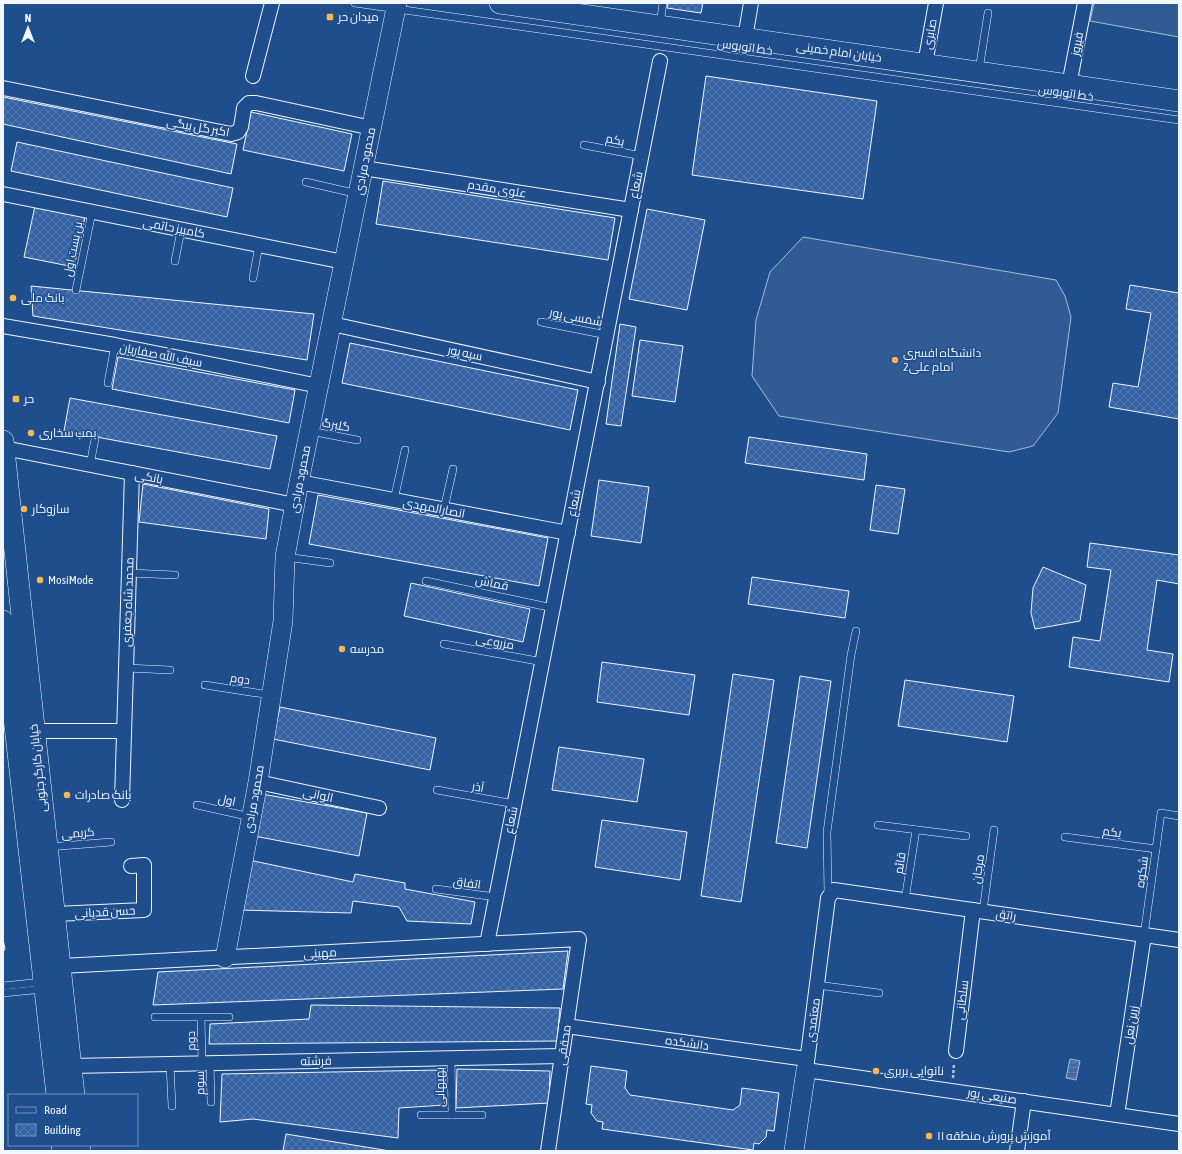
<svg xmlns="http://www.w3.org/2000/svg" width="1182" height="1154" font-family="'Asap Condensed',Cairo,sans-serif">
<defs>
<pattern id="water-rules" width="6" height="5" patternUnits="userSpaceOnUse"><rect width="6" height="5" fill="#446ba0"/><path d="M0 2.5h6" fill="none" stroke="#5f81ae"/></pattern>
<pattern id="building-cross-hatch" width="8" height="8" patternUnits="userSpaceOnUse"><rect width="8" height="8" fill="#3563a3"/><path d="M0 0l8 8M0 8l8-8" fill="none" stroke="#537ab1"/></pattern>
</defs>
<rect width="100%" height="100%" fill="#1f4e8c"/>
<g fill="#305b95" stroke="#a8bbd7">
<path d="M 1094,3 L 1179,3 L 1179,37 L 1090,21 Z"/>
<path d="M 803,237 L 1056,280 L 1065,296 L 1071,317 L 1058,413 L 1033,446 L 1009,452 L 779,416 L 752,376 L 756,320 L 770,272 Z"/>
</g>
<path fill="url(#water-rules)" stroke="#a8bbd7" d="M 1070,1059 L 1080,1061 L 1076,1080 L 1066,1078 Z"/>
<g fill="url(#building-cross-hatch)" stroke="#f2f6ff">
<path d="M 668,3 L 703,3 L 701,13 L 667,8 Z"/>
<path d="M 706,76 L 877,101 L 863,199 L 692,175 Z"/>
<path d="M 3,97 L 237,144 L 231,174 L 3,124 Z"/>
<path d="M 251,112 L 352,134 L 344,171 L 243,150 Z"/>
<path d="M 17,142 L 233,188 L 227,217 L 11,171 Z"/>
<path d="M 383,181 L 615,218 L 608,260 L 376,224 Z"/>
<path d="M 35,206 L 85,217 L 74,267 L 24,257 Z"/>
<path d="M 647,209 L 705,220 L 687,310 L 629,299 Z"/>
<path d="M 1130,285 L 1179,293 L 1179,419 L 1109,407 L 1113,383 L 1138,387 L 1151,313 L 1126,309 Z"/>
<path d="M 31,286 L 314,314 L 307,360 L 33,316 Z"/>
<path d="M 620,324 L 636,327 L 621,426 L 606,424 Z"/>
<path d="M 640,340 L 683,346 L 675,402 L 632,396 Z"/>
<path d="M 350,343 L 578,390 L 570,430 L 342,383 Z"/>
<path d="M 118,357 L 295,390 L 289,423 L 112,389 Z"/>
<path d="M 70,398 L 277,436 L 270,469 L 64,431 Z"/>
<path d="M 749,437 L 867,454 L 864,480 L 745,463 Z"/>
<path d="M 599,480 L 649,487 L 641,543 L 591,536 Z"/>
<path d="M 143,484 L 269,509 L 266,539 L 139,522 Z"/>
<path d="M 876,485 L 905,489 L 898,534 L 870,530 Z"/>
<path d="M 318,495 L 548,538 L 539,586 L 309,544 Z"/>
<path d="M 1090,543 L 1179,555 L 1179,584 L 1157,580 L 1147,650 L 1173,654 L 1169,682 L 1069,667 L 1073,637 L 1100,641 L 1111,570 L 1087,567 Z"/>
<path d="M 1043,567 L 1086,585 L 1080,621 L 1035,629 L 1031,613 L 1033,588 Z"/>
<path d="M 752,577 L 849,591 L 845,618 L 748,604 Z"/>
<path d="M 411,583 L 530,609 L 523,642 L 404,616 Z"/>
<path d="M 602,662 L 695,675 L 689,715 L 597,702 Z"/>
<path d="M 733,674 L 774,680 L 741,902 L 701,896 Z"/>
<path d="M 800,676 L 831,681 L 807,848 L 776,843 Z"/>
<path d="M 905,680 L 1014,696 L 1007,742 L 898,726 Z"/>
<path d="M 280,707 L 436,738 L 430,770 L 273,739 Z"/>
<path d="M 559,747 L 644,759 L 637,802 L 552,790 Z"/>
<path d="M 262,794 L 367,813 L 359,856 L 254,836 Z"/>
<path d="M 602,820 L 687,832 L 680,880 L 595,867 Z"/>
<path d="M 249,860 L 353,882 L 355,874 L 405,883 L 405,889 L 475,902 L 471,924 L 407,921 L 399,907 L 353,901 L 351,913 L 239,910 Z"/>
<path d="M 3,939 L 5,949 L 3,952 Z"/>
<path d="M 568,951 L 563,989 L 153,1005 L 158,972 Z"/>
<path d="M 311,1005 L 560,1008 L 557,1041 L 209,1044 L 210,1024 L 309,1019 Z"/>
<path d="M 591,1066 L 627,1071 L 625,1088 L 630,1095 L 733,1110 L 740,1105 L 742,1088 L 779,1093 L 774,1131 L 767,1130 L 766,1137 L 759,1144 L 754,1143 L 753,1150 L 602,1129 L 603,1122 L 597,1121 L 591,1113 L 592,1105 L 586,1104 Z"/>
<path d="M 457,1069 L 550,1071 L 549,1103 L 456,1108 Z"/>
<path d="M 442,1070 L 445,1105 L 399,1108 L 398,1138 L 253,1119 L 220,1122 L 222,1074 Z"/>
<path d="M 286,1134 L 390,1151 L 283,1151 Z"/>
</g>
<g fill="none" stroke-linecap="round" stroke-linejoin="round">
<defs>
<g id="lane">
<path d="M 355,3 L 1179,120"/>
<path d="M 660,24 L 663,3"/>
<path d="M 979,70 L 988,13"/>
<path d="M 584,145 L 642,156"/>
<path d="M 306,182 L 358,194"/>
<path d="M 175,261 L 181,230"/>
<path d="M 253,278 L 259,245"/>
<path d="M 76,290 L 92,212"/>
<path d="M 541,322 L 607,335"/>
<path d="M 108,383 L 115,345"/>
<path d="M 310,431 L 357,440"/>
<path d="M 90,465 L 95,439"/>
<path d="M 394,500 L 405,450"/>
<path d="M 444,509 L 453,469"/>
<path d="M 286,557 L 330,563"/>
<path d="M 129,573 L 175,575"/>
<path d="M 426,581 L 553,608"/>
<path d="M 444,644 L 543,662"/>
<path d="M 126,668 L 170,670"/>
<path d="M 205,685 L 270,695"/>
<path d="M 437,790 L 515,804"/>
<path d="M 197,805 L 251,817"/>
<path d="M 878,825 L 966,836"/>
<path d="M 1065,837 L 1156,849"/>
<path d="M 48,847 L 111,842"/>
<path d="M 436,889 L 496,897"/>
<path d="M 828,894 L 827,832 L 851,655 L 856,631"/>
<path d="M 905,900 L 916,830"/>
<path d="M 983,911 L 994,830"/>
<path d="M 1144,935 L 1161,813 L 1179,816"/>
<path d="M 817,985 L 879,993"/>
<path d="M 3,986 L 42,982"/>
<path d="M 3,993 L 43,989"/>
<path d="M 155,1017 L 229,1017"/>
<path d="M 201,1018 L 202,1063"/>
<path d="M 451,1058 L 452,1115"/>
<path d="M 210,1063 L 211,1102"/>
<path d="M 170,1064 L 172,1106"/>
<path d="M 421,1115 L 482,1115"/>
</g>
<g id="street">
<path d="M 745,38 L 751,3"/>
<path d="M 925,64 L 936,3"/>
<path d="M 253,76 L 272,3"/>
<path d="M 1069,85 L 1085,3"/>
<path d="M 3,88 L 231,134 L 238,132 L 241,127 L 244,108 L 249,103 L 256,103 L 372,128"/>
<path d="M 363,168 L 631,210"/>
<path d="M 3,194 L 344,262"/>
<path d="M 332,324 L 598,382"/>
<path d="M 3,326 L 115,345 L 319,386"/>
<path d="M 4,448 L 295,505"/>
<path d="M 299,482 L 568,533"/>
<path d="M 34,731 L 124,731"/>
<path d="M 258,782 L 379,808"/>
<path d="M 122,800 L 132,473"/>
<path d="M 55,914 L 144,910 L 144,865 L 131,866"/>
<path d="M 1179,940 L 834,890 L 828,898 L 806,1070 L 1179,1124"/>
<path d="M 487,944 L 660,61"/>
<path d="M 61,966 L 579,939 L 548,1151"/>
<path d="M 566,1026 L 807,1059"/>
<path d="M 956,1051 L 973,910"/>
<path d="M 71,1066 L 562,1056"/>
<path d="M 1117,1115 L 1144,935"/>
<path d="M 1017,1151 L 1024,1101"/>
</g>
<g id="secondary">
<path d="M 225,958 L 258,782 L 283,621 L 285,557 L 299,482 L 397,3"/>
<path d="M 794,1151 L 806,1070"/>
</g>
<g id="primary">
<path d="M 500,3 L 1179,101"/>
<path d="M 3,441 L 74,1095"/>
<path d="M 3,621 L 57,1095"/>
<path d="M 62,1145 L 63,1151"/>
<path d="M 80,1145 L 80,1151"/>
</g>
</defs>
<use href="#lane" stroke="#f2f6ff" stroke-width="8"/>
<use href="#street" stroke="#f2f6ff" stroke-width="16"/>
<use href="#secondary" stroke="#f2f6ff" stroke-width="20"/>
<use href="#primary" stroke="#f2f6ff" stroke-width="22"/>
<path stroke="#b3c4dc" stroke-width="2.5" stroke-dasharray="3 2" stroke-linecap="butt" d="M 953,1078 L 954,1063"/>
<use href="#lane" stroke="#1f4e8c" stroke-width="7"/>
<use href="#street" stroke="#1f4e8c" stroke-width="14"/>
<use href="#secondary" stroke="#1f4e8c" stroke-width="19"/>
<use href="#primary" stroke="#1f4e8c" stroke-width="21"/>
</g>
<g fill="#ffb74d" stroke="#1f4e8c" stroke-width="1.5">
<rect x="326" y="13" width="8" height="8" rx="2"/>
<circle cx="13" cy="298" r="4"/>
<circle cx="895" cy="360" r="4"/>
<rect x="12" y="395" width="8" height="8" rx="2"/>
<circle cx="31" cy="433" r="4"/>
<circle cx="24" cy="509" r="4"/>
<circle cx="40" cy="580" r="4"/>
<circle cx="342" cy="649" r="4"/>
<circle cx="67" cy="795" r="4"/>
<circle cx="876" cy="1071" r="4"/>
<circle cx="929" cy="1136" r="4"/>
</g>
<g text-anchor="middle" stroke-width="3" stroke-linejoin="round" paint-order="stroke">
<g font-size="12" fill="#f2f6ff" stroke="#1f4e8c" text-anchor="start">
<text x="338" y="21">میدان حر</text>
<text x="21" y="302">بانک ملی</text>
<text x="903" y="357">دانشگاه افسری<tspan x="903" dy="14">امام علی2</tspan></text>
<text x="24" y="403">حر</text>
<text x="39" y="437">بمب سخاری</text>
<text x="32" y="513">سازوکار</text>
<text x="48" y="584">MosiMode</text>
<text x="350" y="653">مدرسه</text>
<text x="75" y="799">بانک صادرات</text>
<text x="884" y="1075">نانوایی بربری</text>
<text x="937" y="1140">آموزش پرورش منطقه ۱۱</text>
</g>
<g font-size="12" fill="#f2f6ff" stroke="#1f4e8c">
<text transform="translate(930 34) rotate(-80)" y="4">صابری</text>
<text transform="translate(1077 44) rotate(-79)" y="4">فیروز</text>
<text transform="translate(745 47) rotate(8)" y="4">خط اتوبوس</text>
<text transform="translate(839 52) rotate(8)" y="4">خیابان امام خمینی</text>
<text transform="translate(1066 93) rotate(8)" y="4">خط اتوبوس</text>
<text transform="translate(198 127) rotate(10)" y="4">اکبر گل بیگی</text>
<text transform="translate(615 140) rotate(11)" y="4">یکم</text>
<text transform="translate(365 161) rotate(-79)" y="4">محمود مرادی</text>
<text transform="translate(636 185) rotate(-79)" y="4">شعاع</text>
<text transform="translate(497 189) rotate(9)" y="4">علوی مقدم</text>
<text transform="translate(174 228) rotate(11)" y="4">کامبیز حاتمی</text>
<text transform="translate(73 249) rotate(-79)" y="4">بن بست اول</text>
<text transform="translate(576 317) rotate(11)" y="4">شمسی پور</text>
<text transform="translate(465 353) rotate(12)" y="4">سپه پور</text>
<text transform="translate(161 355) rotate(11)" y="4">سیف الله صفاریان</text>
<text transform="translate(336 425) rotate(11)" y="4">گلبرگ</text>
<text transform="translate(149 477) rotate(11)" y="4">بانکی</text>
<text transform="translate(300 479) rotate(-79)" y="4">محمود مرادی</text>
<text transform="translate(574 503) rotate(-79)" y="4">شعاع</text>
<text transform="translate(434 508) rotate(11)" y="4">انصارالمهدی</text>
<text transform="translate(492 583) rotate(12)" y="4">قماش</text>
<text transform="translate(128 602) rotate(-88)" y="4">محمد شاه جعفری</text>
<text transform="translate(495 642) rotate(10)" y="4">مزروعی</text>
<text transform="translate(240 679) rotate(9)" y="4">دوم</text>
<text transform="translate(38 768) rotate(-96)" y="4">خیابان کارگر جنوبی</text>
<text transform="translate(478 787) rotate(10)" y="4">آذر</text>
<text transform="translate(318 795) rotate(12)" y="4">الوانی</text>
<text transform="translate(254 799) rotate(-80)" y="4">محمود مرادی</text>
<text transform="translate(227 800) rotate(13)" y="4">اول</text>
<text transform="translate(511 820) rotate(-79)" y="4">شعاع</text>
<text transform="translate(1112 832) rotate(8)" y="4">یکم</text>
<text transform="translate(78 833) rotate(-4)" y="4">کریمی</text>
<text transform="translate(900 863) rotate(-81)" y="4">قائم</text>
<text transform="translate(978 869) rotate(-82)" y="4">مرجان</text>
<text transform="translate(1142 872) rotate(-82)" y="4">شکوه</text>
<text transform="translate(467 883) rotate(8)" y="4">اتفاق</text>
<text transform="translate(105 912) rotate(-3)" y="4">حسن قدیانی</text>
<text transform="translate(1006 915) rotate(8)" y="4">راتق</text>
<text transform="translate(320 953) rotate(-3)" y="4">مهینی</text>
<text transform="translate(962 1000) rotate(-83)" y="4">سلطانی</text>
<text transform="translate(813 1020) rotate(-82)" y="4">معتمدی</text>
<text transform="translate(1131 1025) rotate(-81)" y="4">زرین نعل</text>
<text transform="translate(191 1041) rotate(-91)" y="4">دوم</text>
<text transform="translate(687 1043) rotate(8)" y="4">دانشکده</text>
<text transform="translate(564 1045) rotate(-82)" y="4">محققی</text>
<text transform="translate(316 1061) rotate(-1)" y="4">فرشته</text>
<text transform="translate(200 1083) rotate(-91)" y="4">سوم</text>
<text transform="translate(440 1087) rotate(-91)" y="4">بهبهانی</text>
<text transform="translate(992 1096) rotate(9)" y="4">صنیعی پور</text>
</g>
</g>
<rect width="1182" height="1154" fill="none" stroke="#f2f6ff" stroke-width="8"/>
<rect x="8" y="1094" width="130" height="52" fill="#1f4e8c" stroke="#7391ba"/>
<rect x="16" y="1107" width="20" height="6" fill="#1f4e8c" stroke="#7391ba"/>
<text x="44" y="1114" font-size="12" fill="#f2f6ff">Road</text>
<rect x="16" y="1124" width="20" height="12" fill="url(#building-cross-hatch)" stroke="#7391ba"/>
<text x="44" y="1134" font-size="12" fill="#f2f6ff">Building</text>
<g transform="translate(28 28)" stroke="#1f4e8c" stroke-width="3" paint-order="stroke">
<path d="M0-3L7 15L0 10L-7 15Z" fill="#f2f6ff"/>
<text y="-6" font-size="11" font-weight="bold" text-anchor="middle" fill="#f2f6ff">N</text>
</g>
</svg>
